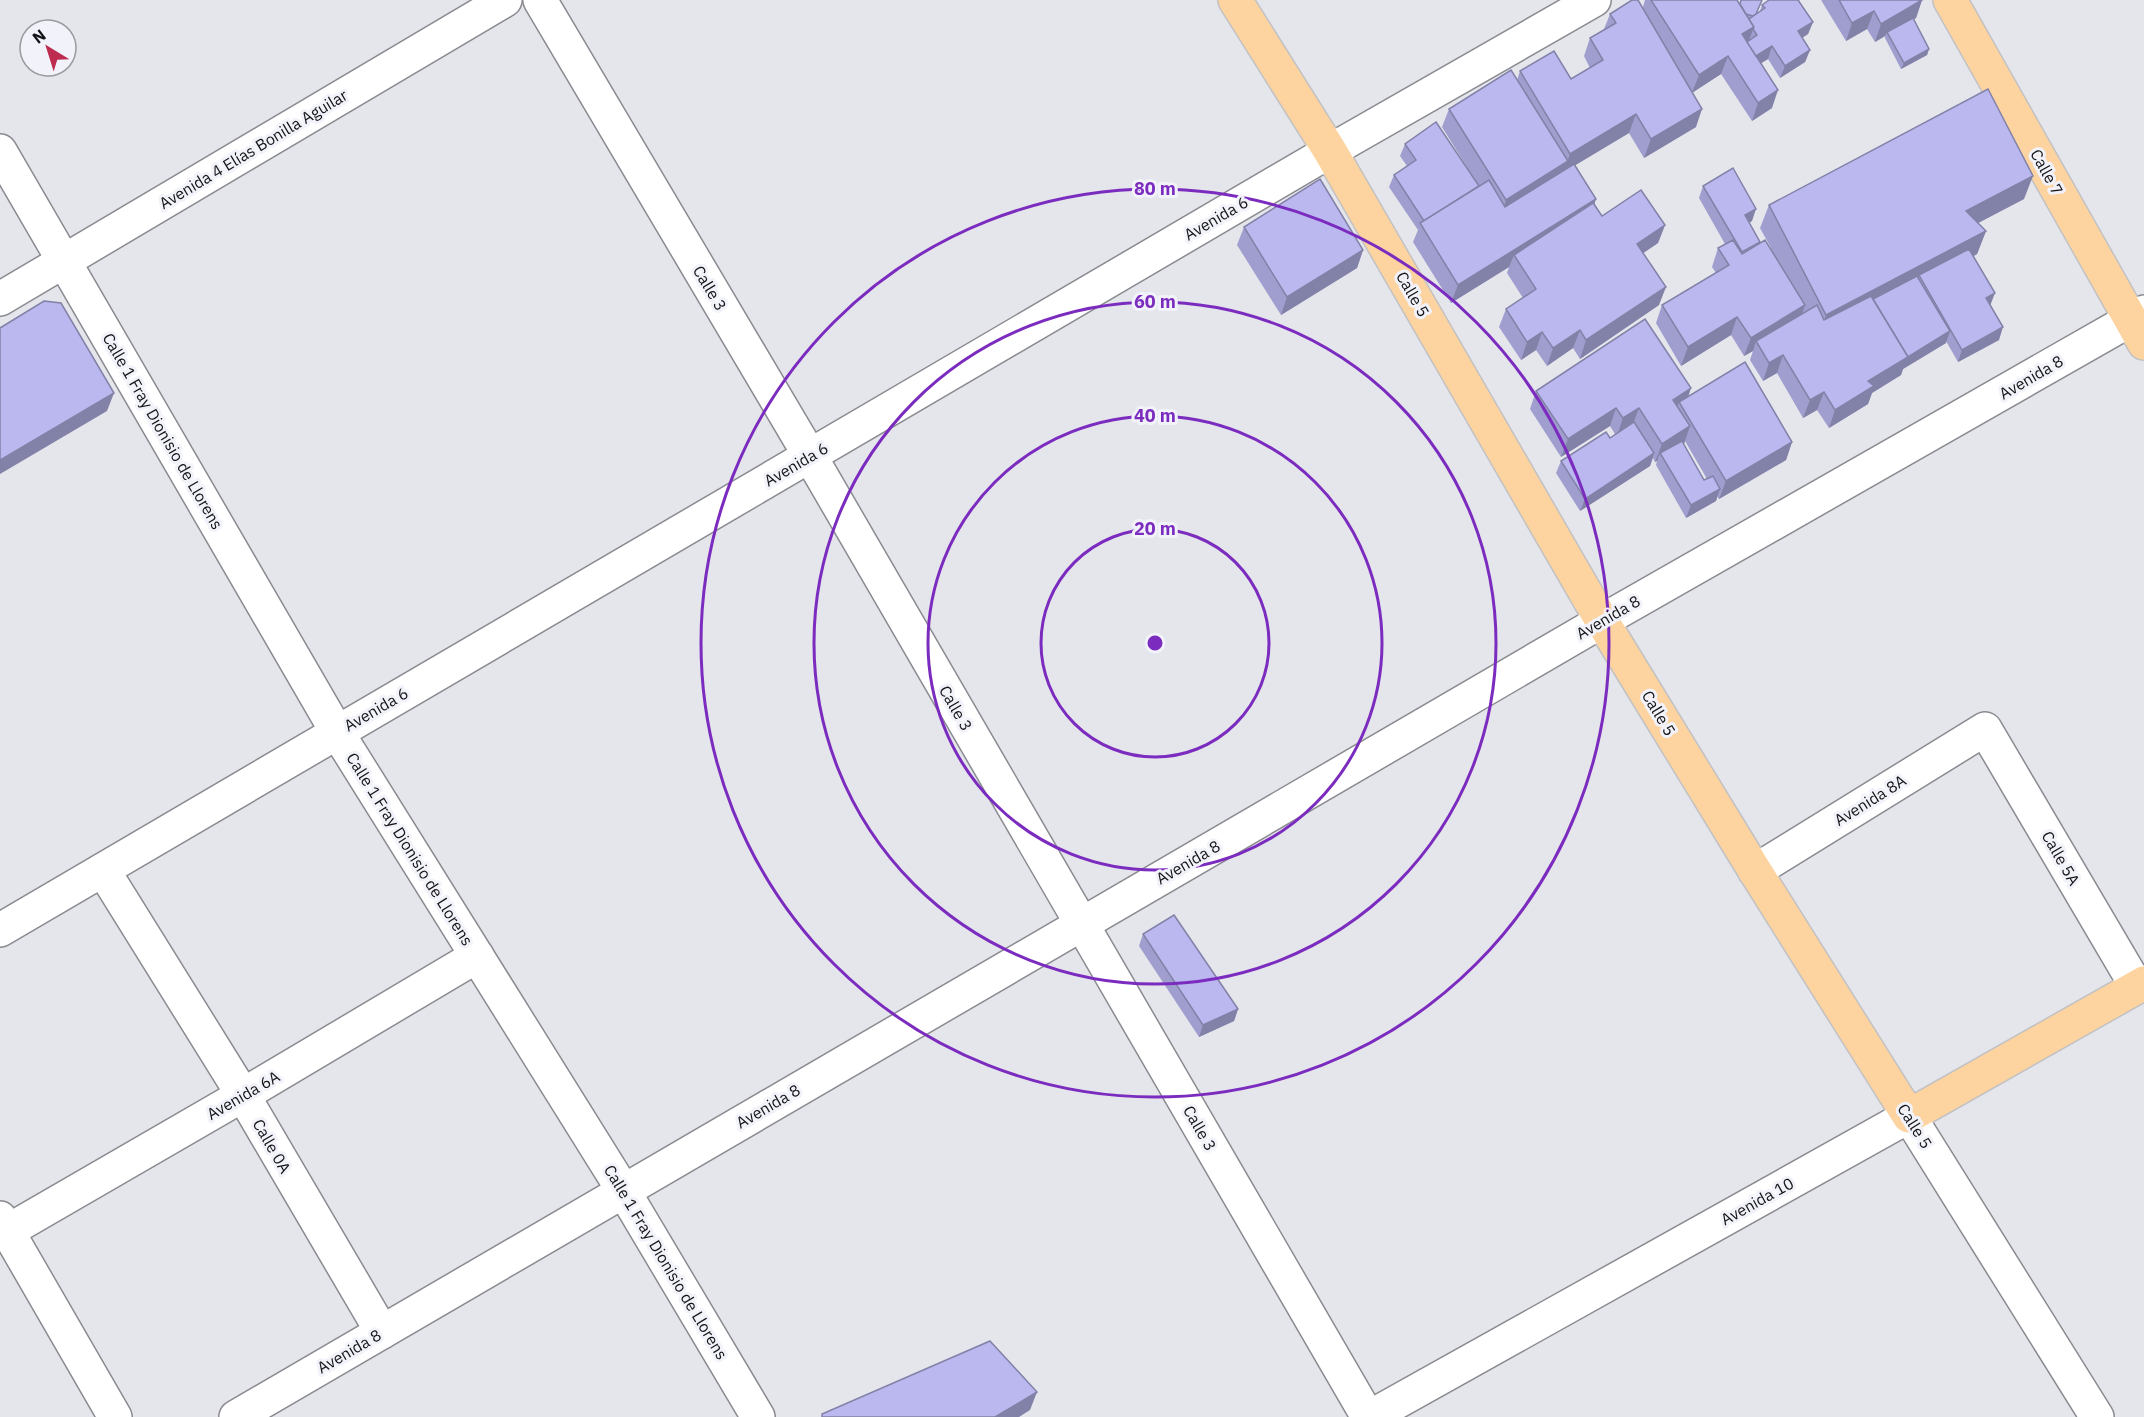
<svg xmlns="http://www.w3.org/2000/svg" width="2144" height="1417" font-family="'IBM Plex Sans',sans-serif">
<rect width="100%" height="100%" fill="#e5e5ec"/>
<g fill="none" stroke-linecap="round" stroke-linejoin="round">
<defs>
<g id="minor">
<path d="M 540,0 L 810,456 L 1368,1417"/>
<path d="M 0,151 L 337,732 L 623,1190 L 758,1417"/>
<path d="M 0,299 L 505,0"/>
<path d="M 103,870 L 243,1095 L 382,1332"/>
<path d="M 1755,871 L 1985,729 L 2137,987"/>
<path d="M 0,930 L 1330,151 L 1594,0"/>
<path d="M 0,1218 L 115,1417"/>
<path d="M 8,1231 L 243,1095 L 477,956"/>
<path d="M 236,1417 L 1602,621 L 2144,312"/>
<path d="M 1370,1417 L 1909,1116 L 2097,1417"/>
</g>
<g id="major">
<path d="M 1235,0 L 1330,151 L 1602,621 L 1755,871 L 1909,1116 L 2144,983"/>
<path d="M 1950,0 L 2144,343"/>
</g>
</defs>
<use href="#minor" stroke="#8a8a91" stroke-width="36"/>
<use href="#major" stroke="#c2c2c3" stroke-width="36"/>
<use href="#minor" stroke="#fff" stroke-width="33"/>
<use href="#major" stroke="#fdd3a0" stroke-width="33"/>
</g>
<g fill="#a09ece" fill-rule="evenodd">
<path d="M 1645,0 L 1737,0 L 1740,4 L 1756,14 L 1760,11 L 1762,5 L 1800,0 L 1799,1 L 1813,22 L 1808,34 L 1802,38 L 1810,50 L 1805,62 L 1780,78 L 1768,59 L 1761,63 L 1772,108 L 1752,121 L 1721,74 L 1693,92 L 1696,127 L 1644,158 L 1629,133 L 1575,165 L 1595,204 L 1602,216 L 1665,225 L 1658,243 L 1643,253 L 1659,305 L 1580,359 L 1573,348 L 1547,366 L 1536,350 L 1521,360 L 1499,327 L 1506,309 L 1523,298 L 1507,273 L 1509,267 L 1451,303 L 1413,242 L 1418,230 L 1389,187 L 1394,175 L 1407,166 L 1400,156 L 1405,144 L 1478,185 L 1442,127 L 1449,109 L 1517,80 L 1520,71 L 1571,79 L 1590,68 L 1584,56 L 1590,38 L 1604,29 L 1610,14 L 1643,7 Z"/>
<path d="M 1821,0 L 1922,0 L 1916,18 L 1914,19 L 1929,49 L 1927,55 L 1901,69 L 1885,38 L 1885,36 L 1875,42 L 1867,29 L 1846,41 Z"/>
<path d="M 1703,186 L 1752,221 L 1749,223 L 1760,242 L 1771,248 L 1760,228 L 1769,205 L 2024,199 L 1978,223 L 1986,231 L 1977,254 L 1974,256 L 1990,305 L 1999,340 L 1958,362 L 1946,341 L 1946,343 L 1903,369 L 1901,375 L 1872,393 L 1868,404 L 1829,428 L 1817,410 L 1803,418 L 1777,373 L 1763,381 L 1750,360 L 1753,351 L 1744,356 L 1731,335 L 1681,366 L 1656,323 L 1662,305 L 1716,273 L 1712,267 L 1718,248 L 1725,244 L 1699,198 Z"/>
<path d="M 1244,227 L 1363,250 L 1357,268 L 1281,315 L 1237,245 Z"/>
<path d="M 1536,391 L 1688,396 L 1792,442 L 1786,460 L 1719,499 L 1717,496 L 1716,501 L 1686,518 L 1656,465 L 1657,461 L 1655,462 L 1653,458 L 1650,466 L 1580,511 L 1556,473 L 1561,461 L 1610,438 L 1615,434 L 1610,426 L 1561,457 L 1530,409 ZM 1685,441 L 1707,479 L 1704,480 L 1684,444 Z"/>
<path d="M 1143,934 L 1238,1009 L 1234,1021 L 1199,1037 L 1139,946 Z"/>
</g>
<g fill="#8281a7">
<path d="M 1922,0 L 1916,18 L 1888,34 L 1887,32 L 1885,36 L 1875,42 L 1881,24 Z"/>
<path d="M 1874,11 L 1867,29 L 1846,41 L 1852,23 Z"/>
<path d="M 1813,22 L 1808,34 L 1793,44 L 1798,31 Z"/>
<path d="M 1754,27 L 1748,43 L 1742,34 Z"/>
<path d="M 1772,46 L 1768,59 L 1752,69 L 1756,56 Z"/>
<path d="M 1929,49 L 1927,55 L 1901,69 L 1904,63 Z"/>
<path d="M 1810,50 L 1805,62 L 1780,78 L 1785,66 Z"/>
<path d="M 1728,56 L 1721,74 L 1692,93 L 1699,75 Z"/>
<path d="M 1778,90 L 1772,108 L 1752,121 L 1758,103 Z"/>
<path d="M 1702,109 L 1696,127 L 1644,158 L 1651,139 Z"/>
<path d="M 1636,114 L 1629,133 L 1564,172 L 1500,219 L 1506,200 L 1567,162 L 1570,154 Z"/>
<path d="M 2033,176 L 2024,199 L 1957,234 L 1966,211 Z"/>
<path d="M 1596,199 L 1590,218 L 1514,255 L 1509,267 L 1451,303 L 1458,285 Z"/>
<path d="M 1756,209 L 1752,221 L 1740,228 L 1745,215 Z"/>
<path d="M 1665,225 L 1658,243 L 1630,262 L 1637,244 Z"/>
<path d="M 1986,231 L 1977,254 L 1924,283 L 1919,275 L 1915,287 L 1818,338 L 1826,315 Z"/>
<path d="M 1363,250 L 1357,268 L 1281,315 L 1287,297 Z"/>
<path d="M 1666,287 L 1659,305 L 1580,359 L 1586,340 Z"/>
<path d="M 1995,293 L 1990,306 L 1986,298 Z"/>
<path d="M 1805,305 L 1799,323 L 1756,341 L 1753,351 L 1744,356 L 1751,338 Z"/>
<path d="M 1737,317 L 1731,335 L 1681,366 L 1688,347 Z"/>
<path d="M 2003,327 L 1999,340 L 1958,362 L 1962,350 Z"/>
<path d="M 1580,330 L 1573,348 L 1547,366 L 1553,348 Z"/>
<path d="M 1950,331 L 1946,343 L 1903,369 L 1901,375 L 1872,393 L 1868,404 L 1829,428 L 1835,410 L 1868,381 Z"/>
<path d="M 1542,332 L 1536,350 L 1521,360 L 1527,342 Z"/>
<path d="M 1783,355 L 1777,373 L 1763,381 L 1769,363 Z"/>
<path d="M 1691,388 L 1685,407 L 1679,402 L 1675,413 L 1673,400 Z"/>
<path d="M 1824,392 L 1817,410 L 1803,418 L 1810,400 Z"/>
<path d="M 114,393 L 107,411 L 0,474 L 0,460 Z"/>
<path d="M 1616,408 L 1610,426 L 1561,457 L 1568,439 Z"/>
<path d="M 1639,408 L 1632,426 L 1617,436 L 1623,418 Z"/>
<path d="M 1690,426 L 1684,444 L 1660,453 L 1657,461 L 1655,462 L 1662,444 Z"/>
<path d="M 1792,442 L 1786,460 L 1719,499 L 1726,481 Z"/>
<path d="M 1654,453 L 1650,466 L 1580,511 L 1585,499 Z"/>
<path d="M 1720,489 L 1716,501 L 1686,518 L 1691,505 Z"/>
<path d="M 1238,1009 L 1234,1021 L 1199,1037 L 1203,1025 Z"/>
<path d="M 1037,1392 L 1030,1410 L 1019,1417 L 995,1417 Z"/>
</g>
<g fill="#bab8ef" stroke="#8281a7" stroke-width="1.5">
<path d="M 1632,0 L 1638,0 L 1702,109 L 1651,139 L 1636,114 L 1570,154 L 1520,71 L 1554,51 L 1571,79 L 1603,60 L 1590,38 L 1616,23 L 1610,14 Z"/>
<path d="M 1651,0 L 1737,0 L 1754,27 L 1742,34 L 1778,90 L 1758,103 L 1728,56 L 1699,75 Z"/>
<path d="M 1741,0 L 1762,0 L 1756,14 L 1753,16 L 1746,14 L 1740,4 Z"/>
<path d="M 1769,0 L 1798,0 L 1813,22 L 1798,31 L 1810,50 L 1785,66 L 1772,46 L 1756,56 L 1747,42 L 1757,35 L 1753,29 L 1754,27 L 1749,19 L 1765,8 L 1762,5 Z"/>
<path d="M 1839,0 L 1922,0 L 1881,24 L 1874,11 L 1852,23 Z"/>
<path d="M 1913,18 L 1929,49 L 1904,63 L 1887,32 Z"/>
<path d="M 1511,70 L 1568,161 L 1506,200 L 1449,109 Z"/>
<path d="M 1988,89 L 2033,176 L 1966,211 L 1986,231 L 1826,315 L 1769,205 Z"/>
<path d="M 1436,122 L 1479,186 L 1424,221 L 1394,175 L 1416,160 L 1405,144 Z"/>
<path d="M 1574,164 L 1596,199 L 1458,285 L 1420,223 L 1489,180 L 1505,207 Z"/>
<path d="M 1733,168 L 1756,209 L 1745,215 L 1760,242 L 1742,252 L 1703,186 Z"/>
<path d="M 1320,179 L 1363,250 L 1287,297 L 1244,227 Z"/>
<path d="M 1641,190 L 1665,225 L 1637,244 L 1666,287 L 1586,340 L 1580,330 L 1553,348 L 1542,332 L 1527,342 L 1506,309 L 1536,289 L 1514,255 L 1593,203 L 1602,216 Z"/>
<path d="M 1733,240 L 1742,254 L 1765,240 L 1805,305 L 1751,338 L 1737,317 L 1688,347 L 1662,305 L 1729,265 L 1718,248 Z"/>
<path d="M 1969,249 L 1995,293 L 1986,298 L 2003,327 L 1962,350 L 1919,275 Z"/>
<path d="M 1917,276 L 1950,331 L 1908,357 L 1873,299 Z"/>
<path d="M 1871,296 L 1908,357 L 1868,381 L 1874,386 L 1835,410 L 1824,392 L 1810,400 L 1783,355 L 1769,363 L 1756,341 L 1817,305 L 1824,320 Z"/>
<path d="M 44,301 L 61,303 L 114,393 L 0,460 L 0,328 Z"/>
<path d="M 1645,319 L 1691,388 L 1673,400 L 1690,426 L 1662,444 L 1639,408 L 1623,418 L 1616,408 L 1568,439 L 1536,391 Z"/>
<path d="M 1745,362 L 1792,442 L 1726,481 L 1679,402 Z"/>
<path d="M 1634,422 L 1654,453 L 1585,499 L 1561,461 L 1606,432 L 1610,438 Z"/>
<path d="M 1682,441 L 1704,480 L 1713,476 L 1720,489 L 1691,505 L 1660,453 Z"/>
<path d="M 1174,915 L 1238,1009 L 1203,1025 L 1143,934 Z"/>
<path d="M 990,1341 L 1037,1392 L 995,1417 L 822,1417 L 822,1414 Z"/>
</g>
<g fill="none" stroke="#7b2cbf" stroke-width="3">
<circle cx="1155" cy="643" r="114"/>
<circle cx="1155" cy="643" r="227"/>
<circle cx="1155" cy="643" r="341"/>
<circle cx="1155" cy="643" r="454"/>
</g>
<g text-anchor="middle" stroke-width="6" stroke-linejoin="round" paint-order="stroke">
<g font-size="16" fill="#141417" stroke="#f2f2fa">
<text transform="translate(253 149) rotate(-31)" y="6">Avenida 4 Elías Bonilla Aguilar</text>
<text transform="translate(2047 172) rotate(61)" y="6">Calle 7</text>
<text transform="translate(1216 218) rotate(-30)" y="6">Avenida 6</text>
<text transform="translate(710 288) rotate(59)" y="6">Calle 3</text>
<text transform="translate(1413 294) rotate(60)" y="6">Calle 5</text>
<text transform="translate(2031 377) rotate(-30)" y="6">Avenida 8</text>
<text transform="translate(163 431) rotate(60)" y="6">Calle 1 Fray Dionisio de Llorens</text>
<text transform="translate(796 464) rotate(-30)" y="6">Avenida 6</text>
<text transform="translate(1608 617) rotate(-30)" y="6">Avenida 8</text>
<text transform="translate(956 708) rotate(60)" y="6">Calle 3</text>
<text transform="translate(376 709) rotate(-30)" y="6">Avenida 6</text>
<text transform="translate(1659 713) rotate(59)" y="6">Calle 5</text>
<text transform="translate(1870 800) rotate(-32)" y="6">Avenida 8A</text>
<text transform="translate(410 849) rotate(58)" y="6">Calle 1 Fray Dionisio de Llorens</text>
<text transform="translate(2061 858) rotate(60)" y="6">Calle 5A</text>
<text transform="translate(1188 862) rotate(-30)" y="6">Avenida 8</text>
<text transform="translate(243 1095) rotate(-30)" y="6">Avenida 6A</text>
<text transform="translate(768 1106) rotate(-30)" y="6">Avenida 8</text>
<text transform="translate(1915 1126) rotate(58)" y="6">Calle 5</text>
<text transform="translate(1200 1128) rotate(60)" y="6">Calle 3</text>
<text transform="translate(272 1146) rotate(60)" y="6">Calle 0A</text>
<text transform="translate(1757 1201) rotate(-29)" y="6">Avenida 10</text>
<text transform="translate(666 1262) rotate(59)" y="6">Calle 1 Fray Dionisio de Llorens</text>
<text transform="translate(349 1351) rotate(-30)" y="6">Avenida 8</text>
</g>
</g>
<circle cx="1155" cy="643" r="9" fill="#7b2cbf" stroke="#f2f2fa" stroke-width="3"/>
<g font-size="18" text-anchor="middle" font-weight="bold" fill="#7b2cbf" stroke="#f2f2fa" stroke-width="6" stroke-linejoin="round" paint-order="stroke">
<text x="1155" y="195">80 m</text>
<text x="1155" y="308">60 m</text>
<text x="1155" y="422">40 m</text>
<text x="1155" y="535">20 m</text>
</g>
<g transform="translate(48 48) rotate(322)"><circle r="28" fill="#f2f2fa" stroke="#99999f" stroke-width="1.5"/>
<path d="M0-4.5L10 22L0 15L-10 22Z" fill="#bd2c4f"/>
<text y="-9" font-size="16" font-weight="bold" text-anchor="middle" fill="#141417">N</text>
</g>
</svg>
